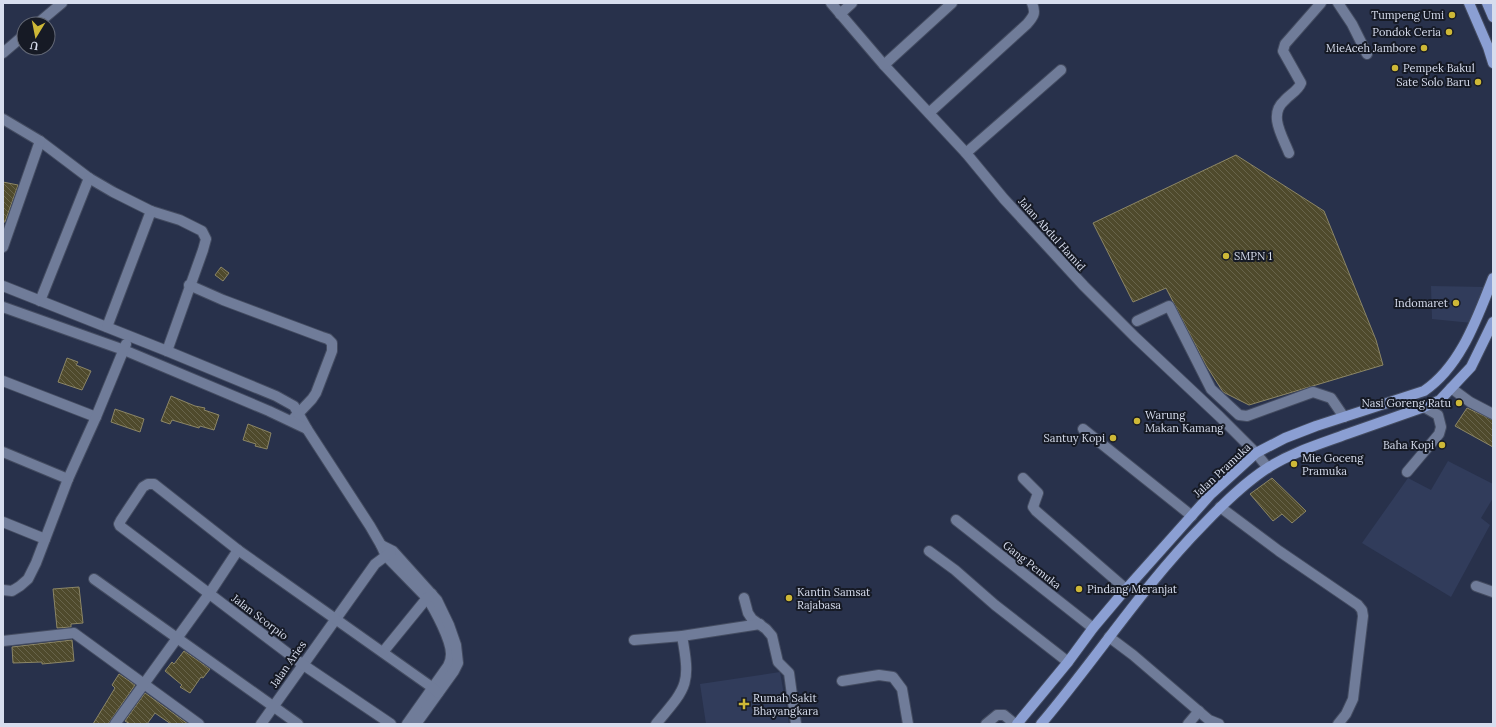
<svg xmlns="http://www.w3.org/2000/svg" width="1496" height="727" font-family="Lora,serif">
<defs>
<pattern id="building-back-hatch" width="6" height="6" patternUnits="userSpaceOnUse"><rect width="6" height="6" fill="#4f4a2c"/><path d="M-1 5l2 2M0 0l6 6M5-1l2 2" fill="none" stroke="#68644b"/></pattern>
</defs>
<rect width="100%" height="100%" fill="#28314b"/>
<g fill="#313c5b">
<path d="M 1431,286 L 1486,287 L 1472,323 L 1432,319 Z"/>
<path d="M 1448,461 L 1493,484 L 1493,498 L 1481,518 L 1490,525 L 1451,597 L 1362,543 L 1408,478 L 1431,490 Z"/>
<path d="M 780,672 L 789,724 L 706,724 L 700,684 Z"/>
</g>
<g fill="url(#building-back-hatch)" stroke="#8c8666">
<path d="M 1236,155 L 1324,211 L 1376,340 L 1383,365 L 1249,405 L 1223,392 L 1206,365 L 1166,288 L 1133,302 L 1093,223 Z"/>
<path d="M 3,182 L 18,185 L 5,222 L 3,222 Z"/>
<path d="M 221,267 L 229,273 L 223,281 L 215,275 Z"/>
<path d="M 67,358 L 78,362 L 76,365 L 91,371 L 82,390 L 58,382 Z"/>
<path d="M 171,396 L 195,406 L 205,408 L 204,410 L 219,415 L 214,430 L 200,426 L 199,428 L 172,420 L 170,424 L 161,421 Z"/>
<path d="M 1467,408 L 1493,420 L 1493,447 L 1455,426 Z"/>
<path d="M 115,409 L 144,419 L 140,432 L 111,422 Z"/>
<path d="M 248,424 L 271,433 L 267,449 L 255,446 L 256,444 L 243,440 Z"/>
<path d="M 1272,478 L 1306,511 L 1292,523 L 1282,514 L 1273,521 L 1250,494 Z"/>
<path d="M 79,587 L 83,623 L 71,624 L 71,627 L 57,628 L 53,589 Z"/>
<path d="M 72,640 L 74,661 L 42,664 L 42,662 L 13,663 L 12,647 Z"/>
<path d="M 184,651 L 210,669 L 203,678 L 201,677 L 190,693 L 180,687 L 182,685 L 165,671 L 172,662 L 174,664 Z"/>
<path d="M 119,674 L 135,685 L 108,724 L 93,724 L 115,688 L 112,685 Z"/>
<path d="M 145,693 L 188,724 L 171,724 L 155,713 L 147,724 L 130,724 L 125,721 Z"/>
</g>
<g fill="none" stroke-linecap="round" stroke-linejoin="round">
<defs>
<g id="minor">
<path d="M 831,3 L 884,65 L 966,153 L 1004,199 L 1084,286 L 1135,337 L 1220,417 L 1256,453 L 1268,468"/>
<path d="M 1338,3 L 1352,24 L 1367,54"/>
<path d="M 840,14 L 852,3"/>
<path d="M 37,24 L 62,3"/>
<path d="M 3,53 L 24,35"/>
<path d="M 884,65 L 952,3"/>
<path d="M 929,113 L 1027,24 C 1034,16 1036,13 1032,3"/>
<path d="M 3,119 L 40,141 L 89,178 L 113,192 L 151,211 L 180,220 L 202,231 L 206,239 L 203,250 L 167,351"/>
<path d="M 966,153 L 1061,70"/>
<path d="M 1289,153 C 1283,137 1268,115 1284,101 C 1290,94 1298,91 1301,83 L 1283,51 L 1285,44 L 1321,3"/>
<path d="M 3,247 L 40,141"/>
<path d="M 189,285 L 223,300 L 322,337 L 328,339 L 332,343 L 332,351 L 316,393 L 312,399 L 294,418"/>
<path d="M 3,286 L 167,351 L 276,396 L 294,406 L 307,429 L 370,526 L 381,545 L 386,556 L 427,598 C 435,610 451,640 451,654 C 451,658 450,662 448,666 L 407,724"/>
<path d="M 40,301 L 89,178"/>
<path d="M 3,307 L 124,350 L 269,411 L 307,429"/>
<path d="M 1137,321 L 1169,306 L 1211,389 L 1239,415 L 1247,416 L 1313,392 L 1331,398 L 1344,417"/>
<path d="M 107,327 L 151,211"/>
<path d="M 3,381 L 96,417"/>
<path d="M 1451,388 L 1470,402 L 1493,414"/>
<path d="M 1083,429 L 1192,516"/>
<path d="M 3,452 L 68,479"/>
<path d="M 1407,472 L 1439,434 L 1441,427 L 1438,415 L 1424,407"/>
<path d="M 1023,478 L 1038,493 L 1033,507 L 1036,511 L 1126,589"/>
<path d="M 1220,507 L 1279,551 L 1358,605 L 1362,610 L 1363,616 L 1353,699 L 1346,714 L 1338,724"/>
<path d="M 956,520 L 1093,628"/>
<path d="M 3,522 L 45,539"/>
<path d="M 381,545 L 393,551 L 437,600 L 449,625 L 456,645 L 458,663 L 454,671 L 416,724"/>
<path d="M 929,551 L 955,570 L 995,605 L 1068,662"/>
<path d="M 94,579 L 298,724"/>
<path d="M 1476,586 L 1493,592"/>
<path d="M 3,590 L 12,591 L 20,586 L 28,579 L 36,563 L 68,479 L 96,417 L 126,344"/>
<path d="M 744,598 L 748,613 L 752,619 L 766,629 L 772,636 L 778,662 L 789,673 L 796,724"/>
<path d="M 1109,637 L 1133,655 L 1209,720 L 1219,724"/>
<path d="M 634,640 L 682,636 L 760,624"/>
<path d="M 3,641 L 74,633 L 199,724"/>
<path d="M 383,652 L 427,598 L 432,594"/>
<path d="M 842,681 L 879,675 L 893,677 L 902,689 L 908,724"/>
<path d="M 115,724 L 209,594 L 238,550"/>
<path d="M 261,724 L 375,564 L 391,552"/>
<path d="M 391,724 L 302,664 L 120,526 L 119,524 L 121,520 L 143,487 L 148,484 L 154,484 L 238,550 L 433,688 L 438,693"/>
<path d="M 656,724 C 687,687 691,685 682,636"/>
<path d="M 986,724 L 997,715 L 1004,715 L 1015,724"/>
<path d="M 1188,724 L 1199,711"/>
</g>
<g id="major">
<path d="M 1469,3 L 1488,47 L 1493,63"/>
<path d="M 1487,3 L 1493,17"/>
<path d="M 1017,724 L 1068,662 L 1093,628 L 1120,596 L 1211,494 L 1256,453 L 1285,438 L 1316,426 L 1424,391 C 1461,366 1477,318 1493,278"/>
<path d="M 1041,724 C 1096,659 1143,586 1203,525 C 1223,504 1244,483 1269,467 C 1293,452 1320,444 1347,434 C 1373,425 1398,416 1424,407 L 1440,400 L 1471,367 L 1493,322"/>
</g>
</defs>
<use href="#minor" stroke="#444c61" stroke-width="12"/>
<use href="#major" stroke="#444c61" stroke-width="12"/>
<use href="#minor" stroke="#707c99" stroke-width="10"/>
<use href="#major" stroke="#8b9fd3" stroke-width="10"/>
</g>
<g fill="#ceb837" stroke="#161a25" stroke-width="1.5">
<circle cx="1452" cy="15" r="4"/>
<circle cx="1449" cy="32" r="4"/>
<circle cx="1424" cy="48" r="4"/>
<circle cx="1395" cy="68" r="4"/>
<circle cx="1478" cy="82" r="4"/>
<circle cx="1226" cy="256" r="4"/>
<circle cx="1456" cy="303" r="4"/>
<circle cx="1459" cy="403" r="4"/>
<circle cx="1137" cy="421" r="4"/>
<circle cx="1113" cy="438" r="4"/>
<circle cx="1442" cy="445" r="4"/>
<circle cx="1294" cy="464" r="4"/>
<circle cx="1079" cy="589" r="4"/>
<circle cx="789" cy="598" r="4"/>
<path d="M742 698h4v4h4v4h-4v4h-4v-4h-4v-4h4z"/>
</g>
<g text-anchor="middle" stroke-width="4" stroke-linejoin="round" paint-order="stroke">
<g font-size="11" fill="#d7ddee" stroke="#161a25" text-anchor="end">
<text x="1444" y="19">Tumpeng Umi</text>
<text x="1441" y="36">Pondok Ceria</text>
<text x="1416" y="52">MieAceh Jambore</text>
<text x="1403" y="72" text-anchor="start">Pempek Bakul</text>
<text x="1470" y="86">Sate Solo Baru</text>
<text x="1234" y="260" text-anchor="start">SMPN 1</text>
<text x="1448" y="307">Indomaret</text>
<text x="1451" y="407">Nasi Goreng Ratu</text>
<text x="1145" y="419" text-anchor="start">Warung<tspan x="1145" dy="13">Makan Kamang</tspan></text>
<text x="1105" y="442">Santuy Kopi</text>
<text x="1434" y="449">Baha Kopi</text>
<text x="1302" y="462" text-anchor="start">Mie Goceng<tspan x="1302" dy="13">Pramuka</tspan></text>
<text x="1087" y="593" text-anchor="start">Pindang Meranjat</text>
<text x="797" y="596" text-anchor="start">Kantin Samsat<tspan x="797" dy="13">Rajabasa</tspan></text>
<text x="753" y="702" text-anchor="start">Rumah Sakit<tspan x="753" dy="13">Bhayangkara</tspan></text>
</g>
<g font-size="11" fill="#d7ddee" stroke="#161a25">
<text transform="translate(1052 234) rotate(48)" y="4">Jalan Abdul Hamid</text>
<text transform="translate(1222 470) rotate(-43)" y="4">Jalan Pramuka</text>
<text transform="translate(1032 565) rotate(38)" y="4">Gang Pemuka</text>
<text transform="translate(260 617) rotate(37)" y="4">Jalan Scorpio</text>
<text transform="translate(288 664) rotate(-55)" y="4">Jalan Aries</text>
</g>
</g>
<rect width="1496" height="727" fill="none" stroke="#d7ddee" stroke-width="8"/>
<g transform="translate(36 36) rotate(190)"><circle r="19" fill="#161a25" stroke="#636875"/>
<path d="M0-3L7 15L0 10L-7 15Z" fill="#ceb837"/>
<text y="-6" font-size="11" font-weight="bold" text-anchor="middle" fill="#d7ddee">U</text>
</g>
</svg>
